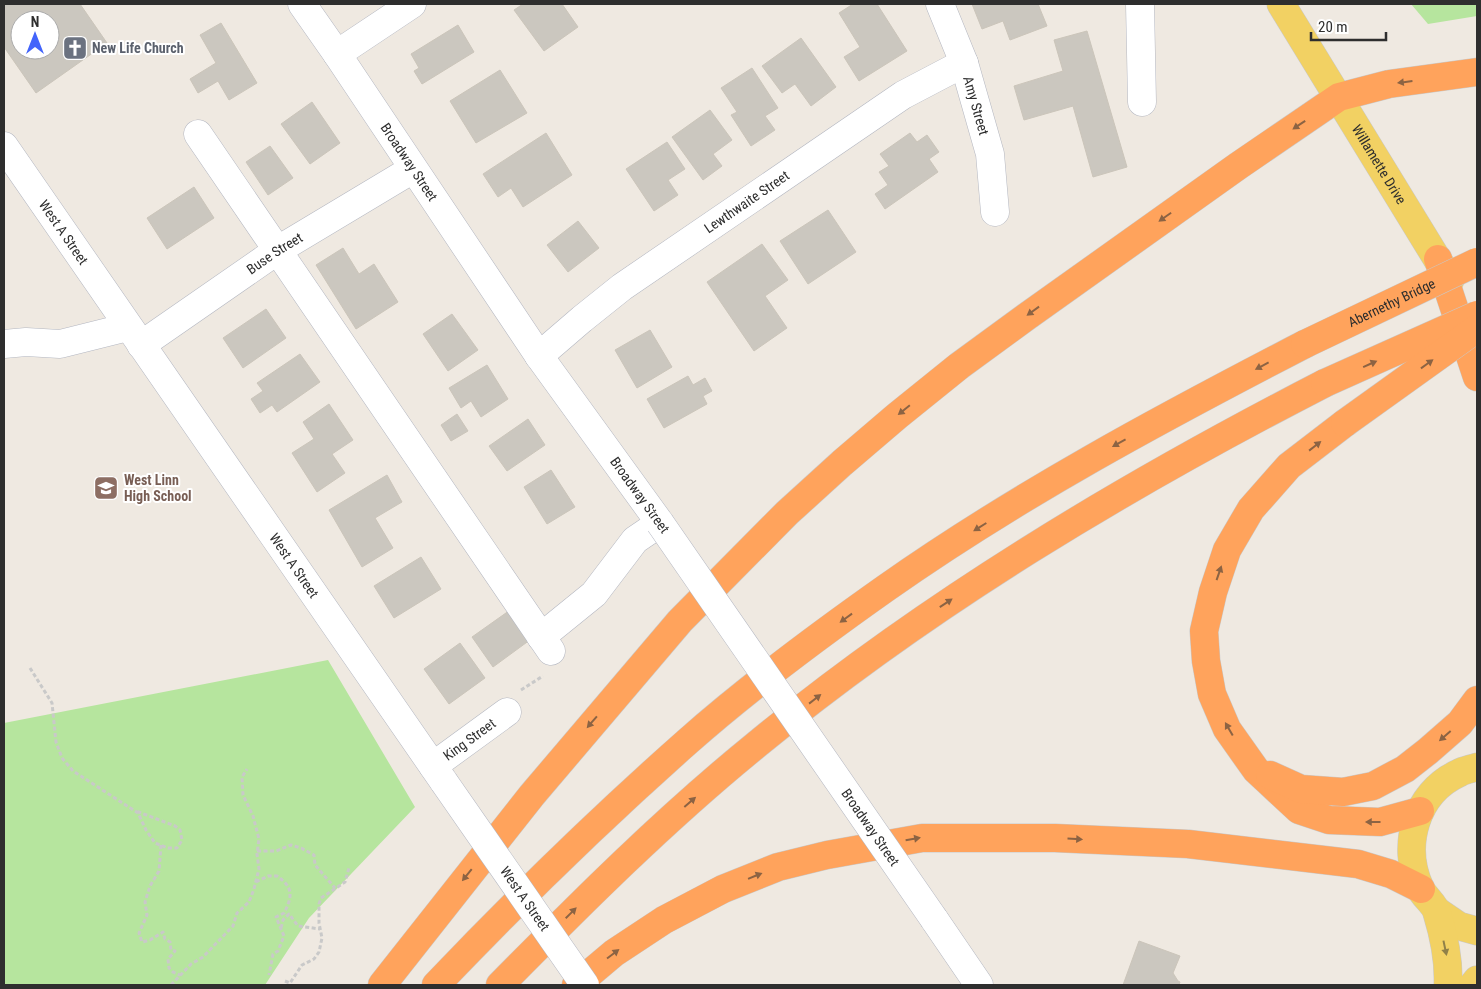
<svg xmlns="http://www.w3.org/2000/svg" width="1481" height="989" font-family="'Roboto Condensed',sans-serif">
<rect width="100%" height="100%" fill="#efe9e1"/>
<g fill="#b6e59e">
<path d="M 1411,4 L 1477,4 L 1477,16 L 1428,24 Z"/>
<path d="M 328,660 L 415,807 L 309,918 L 265,985 L 4,985 L 4,723 Z"/>
</g>
<g fill="#cbc7bf" stroke="#cbc5ba" fill-rule="evenodd">
<path d="M 4,4 L 80,4 L 107,43 L 36,93 L 4,47 ZM 20,20 L 50,20 L 50,50 L 20,50 Z"/>
<path d="M 523,4 L 562,4 L 578,27 L 544,51 L 514,10 Z"/>
<path d="M 853,4 L 877,4 L 907,51 L 859,81 L 844,57 L 860,47 L 839,13 Z"/>
<path d="M 972,4 L 1038,4 L 1047,26 L 1010,40 L 1003,21 L 982,29 Z"/>
<path d="M 221,23 L 257,83 L 229,100 L 218,81 L 198,93 L 190,79 L 216,63 L 200,35 Z"/>
<path d="M 458,25 L 474,52 L 422,84 L 414,71 L 419,68 L 411,54 Z"/>
<path d="M 1087,31 L 1127,167 L 1093,177 L 1073,106 L 1024,120 L 1014,86 L 1063,71 L 1054,40 Z"/>
<path d="M 801,38 L 836,87 L 811,106 L 795,84 L 782,93 L 762,66 Z"/>
<path d="M 752,68 L 778,108 L 765,116 L 775,130 L 751,146 L 731,115 L 737,112 L 721,88 Z"/>
<path d="M 500,70 L 527,113 L 476,143 L 450,101 Z"/>
<path d="M 312,102 L 340,143 L 310,164 L 281,124 Z"/>
<path d="M 710,110 L 732,140 L 713,154 L 722,166 L 703,180 L 672,137 Z"/>
<path d="M 546,133 L 572,175 L 523,207 L 511,188 L 498,197 L 483,174 Z"/>
<path d="M 910,133 L 917,142 L 927,135 L 939,152 L 929,159 L 938,172 L 885,209 L 875,194 L 888,185 L 879,172 L 889,166 L 880,154 Z"/>
<path d="M 667,142 L 685,169 L 668,180 L 678,195 L 654,211 L 626,169 Z"/>
<path d="M 270,146 L 293,178 L 268,195 L 246,162 Z"/>
<path d="M 194,187 L 214,218 L 167,249 L 147,218 Z"/>
<path d="M 828,210 L 856,252 L 808,284 L 780,241 Z"/>
<path d="M 578,221 L 599,248 L 568,272 L 547,245 Z"/>
<path d="M 762,244 L 788,280 L 765,296 L 787,328 L 754,351 L 707,282 Z"/>
<path d="M 343,248 L 359,274 L 374,264 L 398,302 L 356,329 L 316,265 Z"/>
<path d="M 266,309 L 286,338 L 243,368 L 223,338 Z"/>
<path d="M 452,314 L 478,350 L 448,371 L 423,334 Z"/>
<path d="M 650,330 L 672,367 L 637,388 L 615,350 Z"/>
<path d="M 300,354 L 320,382 L 277,412 L 272,405 L 260,413 L 251,399 L 263,391 L 257,383 Z"/>
<path d="M 487,365 L 508,399 L 481,417 L 471,401 L 461,408 L 449,388 Z"/>
<path d="M 688,376 L 693,385 L 705,378 L 712,391 L 703,396 L 707,404 L 664,428 L 647,399 Z"/>
<path d="M 329,404 L 353,440 L 332,454 L 345,473 L 317,492 L 292,453 L 314,439 L 303,422 Z"/>
<path d="M 457,414 L 468,431 L 451,441 L 441,425 Z"/>
<path d="M 528,419 L 545,445 L 507,471 L 489,446 Z"/>
<path d="M 551,470 L 575,507 L 547,524 L 524,487 Z"/>
<path d="M 387,475 L 402,502 L 375,518 L 393,548 L 362,567 L 329,510 Z"/>
<path d="M 421,557 L 441,589 L 394,618 L 374,586 Z"/>
<path d="M 513,608 L 534,637 L 493,667 L 472,637 Z"/>
<path d="M 460,643 L 485,678 L 449,704 L 424,669 Z"/>
<path d="M 1139,941 L 1180,956 L 1173,973 L 1178,981 L 1180,982 L 1179,985 L 1123,985 Z"/>
</g>
<g fill="none" stroke-linecap="round" stroke-linejoin="round">
<defs>
<g id="minor">
<path id="s1" d="M 302,4 L 337,54 L 539,356 L 660,523 L 635,540 L 594,594 L 541,637"/>
<path id="s2" d="M 940,4 L 964,63 L 990,154 L 995,212"/>
<path d="M 1140,4 L 1142,102"/>
<path d="M 337,54 L 412,4"/>
<path d="M 198,134 L 551,651"/>
<path id="s3" d="M 4,146 L 444,782"/>
<path d="M 4,344 L 26,342 L 60,344 L 128,327"/>
<path id="s4" d="M 141,345 L 278,250 L 413,169"/>
<path id="s5" d="M 539,356 L 582,319 L 622,287 L 903,95 L 964,63"/>
<path id="s6" d="M 433,766 L 507,712"/>
<path d="M 934,919 L 979,985"/>
</g>
<g id="major">
<path id="s7" d="M 1281,4 L 1450,280"/>
<path d="M 1437,911 L 1459,926 L 1477,931"/>
<path d="M 1448,985 C 1449,961 1444,936 1437,913 C 1435,904 1424,897 1420,888 C 1401,846 1415,793 1459,773 C 1464,770 1471,769 1477,767"/>
<path d="M 1473,985 L 1477,980"/>
</g>
<g id="highway">
<path d="M 1438,259 L 1477,377"/>
<path d="M 1345,423 L 1289,466 L 1251,509 L 1227,550 L 1213,592 L 1204,631 L 1206,661 L 1212,694 L 1227,729 L 1256,770 L 1299,810 L 1329,820 L 1380,822 L 1420,811"/>
<path d="M 1270,775 L 1301,789 L 1343,792 L 1373,786 L 1405,769 L 1428,751 L 1460,723 L 1477,700"/>
<path d="M 382,985 L 532,795 L 680,621 L 787,513 L 842,463 L 897,416 L 959,366 L 1026,317 L 1238,166 L 1339,97 L 1389,84 L 1477,72"/>
<path d="M 436,985 C 516,901 600,819 687,742 C 749,687 818,636 886,588 C 1018,495 1162,418 1305,344"/>
<path d="M 500,985 C 582,902 665,819 756,745 C 930,602 1125,486 1325,383"/>
<path d="M 576,985 L 614,953 L 664,920 L 723,889 L 778,867 L 827,855 L 922,838 L 1055,838 L 1188,844 L 1358,864 L 1391,874 L 1421,889"/>
</g>
</defs>
<use href="#minor" stroke="#b4b7c1" stroke-width="29"/>
<use href="#major" stroke="#c9c9c9" stroke-width="29"/>
<use href="#highway" stroke="#c9c9c9" stroke-width="29"/>
<g stroke="#c9c9c9" stroke-width="3" stroke-dasharray="4 2.5" stroke-linecap="butt">
<path d="M 30,668 L 52,703 L 56,742 L 62,758 L 73,771 L 138,813 L 146,830 L 155,843 L 168,848 L 177,848 L 182,840 L 180,830 L 175,826 L 136,811"/>
<path d="M 521,690 L 543,676"/>
<path d="M 161,845 L 159,871 L 150,886 L 145,902 L 147,915 L 139,933 L 142,942 L 150,940 L 163,932 L 165,939 L 170,942 L 171,950 L 175,951 L 168,959 L 169,968 L 173,972 L 180,975"/>
<path d="M 257,851 L 276,851 L 291,845 L 301,848 L 314,855 L 315,865 L 335,888"/>
<path d="M 256,882 L 268,876 L 277,876 C 293,887 293,896 284,913 L 276,917 L 284,936 L 278,951 L 273,954 L 269,975"/>
<path d="M 281,928 L 283,920 L 289,914 L 298,926 L 320,929"/>
<path d="M 285,981 L 290,983 L 302,965 L 314,959 L 319,952 L 322,938 L 319,923 L 319,904 L 321,898 L 345,882 L 349,868"/>
<path d="M 171,985 L 191,964 L 203,957 L 233,926 L 237,913 L 249,902 L 254,889 L 259,869 L 257,854 L 259,839 L 253,816 L 243,795 L 242,777 L 247,769"/>
</g>
<use href="#minor" stroke="#fff" stroke-width="28"/>
<use href="#major" stroke="#f2d163" stroke-width="28"/>
<use href="#highway" stroke="#ffa35c" stroke-width="28"/>
<defs>
<g id="minor-bridge">
<path id="s8" d="M 660,523 L 934,919"/>
<path id="s9" d="M 444,782 L 585,985"/>
</g>
<g id="highway-bridge">
<path id="s10" d="M 1305,344 L 1477,262"/>
<path d="M 1325,383 L 1477,315"/>
<path d="M 1345,423 L 1476,329"/>
</g>
</defs>
<use href="#minor-bridge" stroke="#b4b7c1" stroke-width="29" stroke-linecap="butt"/>
<use href="#highway-bridge" stroke="#c9c9c9" stroke-width="29" stroke-linecap="butt"/>
<use href="#minor-bridge" stroke="#fff" stroke-width="28"/>
<use href="#highway-bridge" stroke="#ffa35c" stroke-width="28"/>
</g>
<defs><path id="oneway-solid" d="M-6-.8H1V-3.2L6.5 0L1 3.2V.8H-6Z" transform="scale(1.25)"/></defs>
<g fill="#8c6343">
<use href="#oneway-solid" transform="translate(1405 82) rotate(173)"/>
<use href="#oneway-solid" transform="translate(1299 125) rotate(146)"/>
<use href="#oneway-solid" transform="translate(1165 217) rotate(145)"/>
<use href="#oneway-solid" transform="translate(1033 311) rotate(144)"/>
<use href="#oneway-solid" transform="translate(1370 364) rotate(-24)"/>
<use href="#oneway-solid" transform="translate(1427 364) rotate(-36)"/>
<use href="#oneway-solid" transform="translate(1262 366) rotate(152)"/>
<use href="#oneway-solid" transform="translate(904 410) rotate(141)"/>
<use href="#oneway-solid" transform="translate(1119 443) rotate(151)"/>
<use href="#oneway-solid" transform="translate(1315 446) rotate(-38)"/>
<use href="#oneway-solid" transform="translate(980 527) rotate(148)"/>
<use href="#oneway-solid" transform="translate(1219 573) rotate(-71)"/>
<use href="#oneway-solid" transform="translate(946 603) rotate(-34)"/>
<use href="#oneway-solid" transform="translate(846 618) rotate(144)"/>
<use href="#oneway-solid" transform="translate(815 699) rotate(-38)"/>
<use href="#oneway-solid" transform="translate(592 722) rotate(131)"/>
<use href="#oneway-solid" transform="translate(1229 729) rotate(-120)"/>
<use href="#oneway-solid" transform="translate(1445 736) rotate(139)"/>
<use href="#oneway-solid" transform="translate(690 802) rotate(-41)"/>
<use href="#oneway-solid" transform="translate(1373 822) rotate(-180)"/>
<use href="#oneway-solid" transform="translate(913 839) rotate(-10)"/>
<use href="#oneway-solid" transform="translate(1075 839) rotate(3)"/>
<use href="#oneway-solid" transform="translate(467 875) rotate(129)"/>
<use href="#oneway-solid" transform="translate(755 876) rotate(-22)"/>
<use href="#oneway-solid" transform="translate(571 913) rotate(-45)"/>
<use href="#oneway-solid" transform="translate(613 954) rotate(-37)"/>
</g>
<use fill="#908048" href="#oneway-solid" transform="translate(1445 948) rotate(78)"/>
<defs>
<symbol id="church-square" viewBox="-11 -11 22 22"><rect x="-9" y="-9" width="18" height="18" rx="4" fill="#6b7280" stroke="#fff"/><path d="M-1.2-6h2.4v3.5h3.3v2.4h-3.3V6h-2.4V-.1h-3.3v-2.4h3.3Z" fill="#fff"/></symbol>
<symbol id="school-square" viewBox="-11 -11 22 22"><rect x="-9" y="-9" width="18" height="18" rx="4" fill="#8d6e63" stroke="#fff"/><path d="M0-5L7-2L0 1L-7-2ZM-4 1L0 2.5L4 1V4Q0 6-4 4Z" fill="#fff"/></symbol>
</defs>
<g fill-rule="evenodd">
<use href="#church-square" x="61" y="34" width="28" height="28"/>
<use href="#school-square" x="92" y="474" width="28" height="28"/>
</g>
<g text-anchor="middle" stroke-width="4" stroke-linejoin="round" paint-order="stroke">
<g font-size="14" font-weight="bold" fill="#5b616d" stroke="#fff" text-anchor="start">
<text x="92" y="53">New Life Church</text>
</g>
<g font-size="14" fill="#2e2e2e" stroke="#fff">
<text dy="5" stroke="none"><textPath href="#s2" startOffset="108">Amy Street</textPath></text>
<text dy="5" stroke="none"><textPath href="#s1" startOffset="191">Broadway Street</textPath></text>
<text dy="5" stroke="none"><textPath href="#s7" startOffset="188">Willamette Drive</textPath></text>
<text dy="5" stroke="none"><textPath href="#s5" startOffset="259">Lewthwaite Street</textPath></text>
<text dy="5" stroke="none"><textPath href="#s3" startOffset="105">West A Street</textPath></text>
<text dy="5" stroke="none"><textPath href="#s4" startOffset="162">Buse Street</textPath></text>
<text dy="5" stroke="none"><textPath href="#s10" startOffset="96">Abernethy Bridge</textPath></text>
<text transform="translate(640 495) rotate(54)" y="5">Broadway Street</text>
<text dy="5" stroke="none"><textPath href="#s3" startOffset="510">West A Street</textPath></text>
<text dy="5" stroke="none"><textPath href="#s6" startOffset="45">King Street</textPath></text>
<text dy="5" stroke="none"><textPath href="#s8" startOffset="370">Broadway Street</textPath></text>
<text dy="5" stroke="none"><textPath href="#s9" startOffset="142">West A Street</textPath></text>
</g>
<g font-size="14" font-weight="bold" fill="#785e54" stroke="#fff" text-anchor="start">
<text x="124" y="485">West Linn<tspan x="124" dy="16">High School</tspan></text>
</g>
</g>
<rect width="1481" height="989" fill="none" stroke="#2e2e2e" stroke-width="10"/>
<g transform="translate(35 35)"><circle r="24" fill="#ffffff" stroke="#ababab"/>
<path d="M0-4L9 19L0 12L-9 19Z" fill="#4264fb"/>
<text y="-8" font-size="14" font-weight="bold" text-anchor="middle" fill="#2e2e2e">N</text>
</g>
<path d="M1311 32v8h75v-8" fill="none" stroke="#2e2e2e" stroke-width="2.5"/>
<text x="1318" y="32" font-size="15" fill="#2e2e2e" stroke="#ffffff" stroke-width="4" paint-order="stroke">20 m</text>
</svg>
